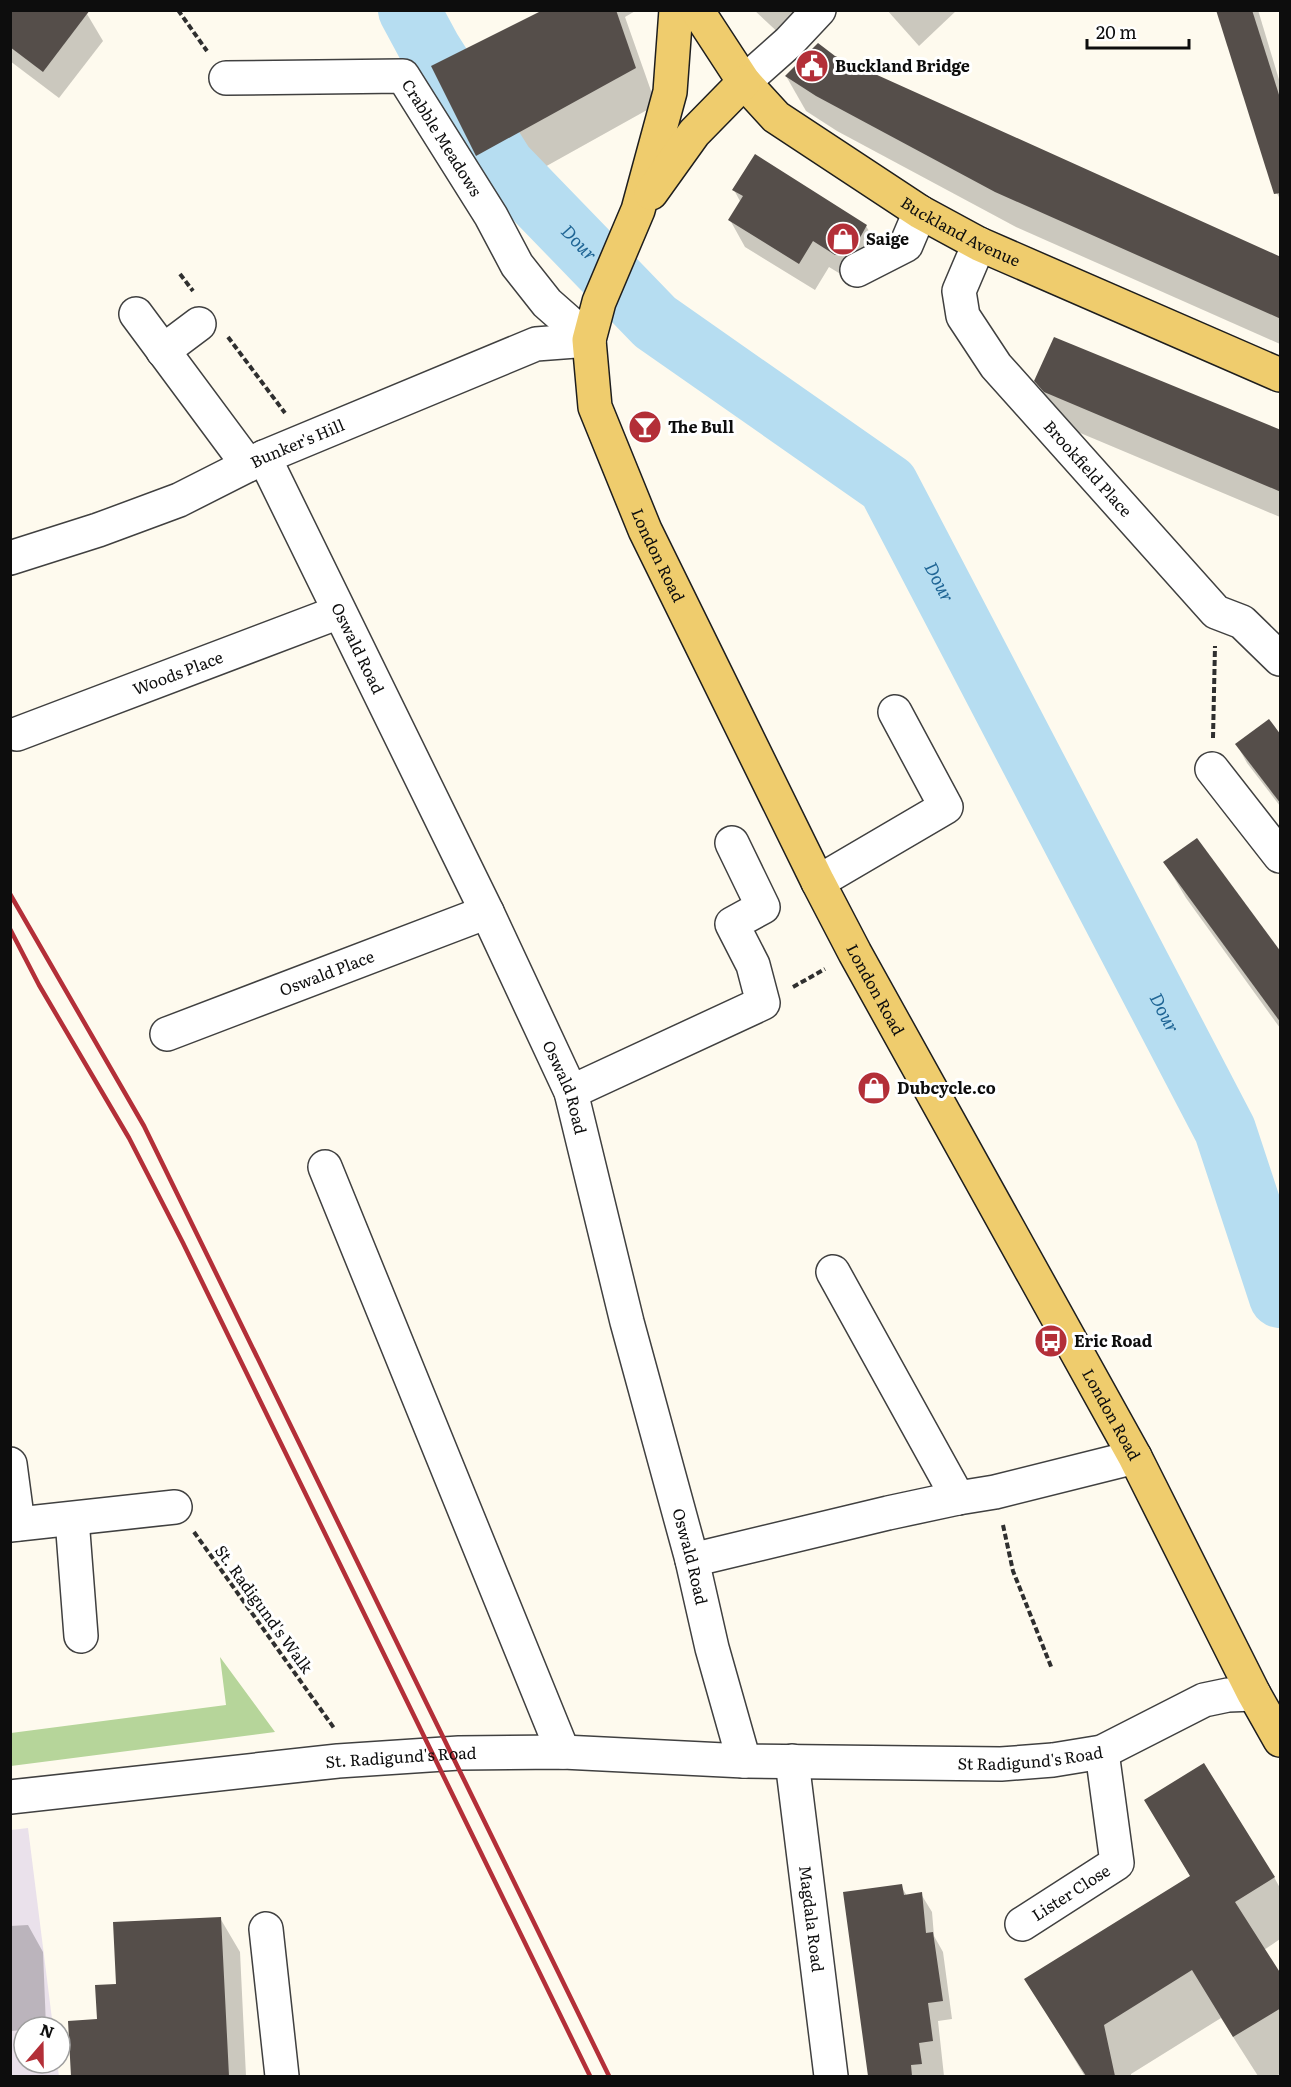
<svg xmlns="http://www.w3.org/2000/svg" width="1291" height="2087" font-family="Literata,serif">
<rect width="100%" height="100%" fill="#fefaee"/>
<path fill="#eae1eb" d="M 28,1828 L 53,2027 L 24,2027 L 24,2063 L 57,2063 L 59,2076 L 11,2076 L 11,1830 Z"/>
<path fill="#b6d59a" d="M 220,1657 L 275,1732 L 11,1766 L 11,1733 L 226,1705 Z"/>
<g fill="#0003">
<path d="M 10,10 L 87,14 L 103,41 L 59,98 L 10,61 Z"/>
<path d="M 546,10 L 637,10 L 625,17 L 656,105 L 498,193 L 477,156 L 433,67 Z"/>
<path d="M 754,10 L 806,10 L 783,37 Z"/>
<path d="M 887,10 L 957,10 L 919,46 Z"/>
<path d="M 1218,10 L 1258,10 L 1280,83 L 1280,199 L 1274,188 Z"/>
<path d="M 835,57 L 1280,259 L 1280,344 L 1016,227 L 837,131 L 806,111 L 786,76 Z"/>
<path d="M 734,190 L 866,226 L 882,253 L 852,281 L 829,267 L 815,290 L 745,247 L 730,220 L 741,203 Z"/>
<path d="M 1036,381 L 1280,432 L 1280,517 L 1066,427 L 1056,416 Z"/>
<path d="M 1280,737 L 1280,806 L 1247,763 L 1237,745 Z"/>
<path d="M 1165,863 L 1280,954 L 1280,1028 L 1186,898 Z"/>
<path d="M 1146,1801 L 1274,1877 L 1280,1888 L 1280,1939 L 1264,1950 L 1280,1977 L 1280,2074 L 1276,2076 L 1258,2076 L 1221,2018 L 1131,2074 L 1131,2076 L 1080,2076 L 1084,2075 L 1026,1979 L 1191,1877 Z"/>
<path d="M 901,1886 L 907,1896 L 921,1894 L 932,1912 L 934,1936 L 943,1952 L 952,2019 L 938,2021 L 944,2076 L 869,2076 L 856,1981 Z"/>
<path d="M 220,1918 L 240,1952 L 246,2076 L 72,2076 L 70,2022 L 99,2021 L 117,1985 Z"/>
<path d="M 28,1925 L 43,1952 L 46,2027 L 24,2027 L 24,2030 L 10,2031 L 10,1926 Z"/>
</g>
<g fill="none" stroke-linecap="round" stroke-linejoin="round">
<path stroke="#b6ddf1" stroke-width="62" id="s1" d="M 409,10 L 430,49 L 504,166 L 655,322 L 888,485 L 1225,1130 L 1280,1297"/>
</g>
<g fill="#554e4a">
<path d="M 10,10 L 90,10 L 43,72 L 10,47 Z"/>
<path d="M 543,10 L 616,10 L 636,68 L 476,156 L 431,66 Z"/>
<path d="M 1216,10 L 1252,10 L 1281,101 L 1281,193 L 1274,194 Z"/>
<path d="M 818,43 L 835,56 L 1281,257 L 1281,319 L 995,192 L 816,96 L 785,76 Z"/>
<path d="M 755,154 L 867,225 L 857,243 L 835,255 L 813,241 L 799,264 L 728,220 L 743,196 L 732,190 Z"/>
<path d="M 1054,337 L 1281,430 L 1281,492 L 1044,392 L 1034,381 Z"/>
<path d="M 1269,719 L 1281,735 L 1281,804 L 1235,744 Z"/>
<path d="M 1197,838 L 1281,952 L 1281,1023 L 1163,862 Z"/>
<path d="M 1204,1763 L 1275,1877 L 1235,1902 L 1281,1974 L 1281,2008 L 1233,2037 L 1192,1970 L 1104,2025 L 1115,2076 L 1086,2076 L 1024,1979 L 1190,1876 L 1144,1800 Z"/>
<path d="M 902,1884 L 904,1895 L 922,1892 L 926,1933 L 933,1932 L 943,2001 L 928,2003 L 933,2041 L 919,2043 L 922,2064 L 911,2065 L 912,2076 L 868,2076 L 843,1892 Z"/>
<path d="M 221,1917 L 229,2076 L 71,2076 L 68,2021 L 97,2019 L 95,1985 L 116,1984 L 113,1922 Z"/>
</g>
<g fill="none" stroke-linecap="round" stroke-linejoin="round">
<defs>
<g id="minor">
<path id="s2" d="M 226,78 L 403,76 L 491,216 L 517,265 L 547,303 L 589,340"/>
<path d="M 744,82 L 789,42 L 819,10"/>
<path id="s3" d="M 979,244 L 959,291 L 963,316 L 996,366 L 1216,612 L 1242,622 L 1280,659"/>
<path d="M 857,270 L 906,245 L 920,212"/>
<path d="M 136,314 L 248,465"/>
<path d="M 163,351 L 199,324"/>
<path id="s4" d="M 264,457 L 487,912 L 571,1092 L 627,1322 L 692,1560 L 712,1648 L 744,1761"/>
<path id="s5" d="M 10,558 L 98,530 L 179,500 L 264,457 L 536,344 L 589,340"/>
<path id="s6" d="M 17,734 L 339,612"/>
<path d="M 1212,769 L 1280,856"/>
<path d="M 818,882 L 946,807 L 895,712"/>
<path id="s7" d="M 167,1034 L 487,912"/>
<path d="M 571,1092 L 763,1003 L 753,965 L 732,924 L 763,907 L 732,843"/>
<path d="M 325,1167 L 563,1752"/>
<path d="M 833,1272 L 958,1498"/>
<path d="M 10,1464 L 18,1524"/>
<path d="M 72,1519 L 81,1636"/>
<path d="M 10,1525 L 175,1507"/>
<path d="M 692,1560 L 888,1513 L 958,1498 L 995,1492 L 1135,1457"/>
<path id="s8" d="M 792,1761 L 831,2076"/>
<path id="s9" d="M 10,1797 L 338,1761 L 459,1753 L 563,1752 L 744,1761 L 1001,1764 L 1053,1760 L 1102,1752 L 1204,1700 L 1228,1695 L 1254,1694"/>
<path id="s10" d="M 1022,1924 L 1117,1863 L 1102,1752"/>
<path d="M 266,1929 L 282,2076"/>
</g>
<g id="major">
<path id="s11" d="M 676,10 L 670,92 L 638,210 L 599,302 L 589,340 L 595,407 L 645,530 L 818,882 L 855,953 L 1135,1457 L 1254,1694 L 1280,1740"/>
<path id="s12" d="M 697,10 L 744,82 L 776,117 L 920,212 L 979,244 L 1280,375"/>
<path d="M 651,193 L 694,133 L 744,82"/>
</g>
</defs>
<use href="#minor" stroke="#404040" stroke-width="36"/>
<use href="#major" stroke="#1e1e1e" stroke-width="36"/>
<g stroke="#2f2f2f" stroke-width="4" stroke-dasharray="6 3" stroke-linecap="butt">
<path d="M 178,10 L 207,51"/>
<path d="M 180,274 L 193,291"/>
<path d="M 228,337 L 285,413"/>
<path d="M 1213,738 L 1215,646"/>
<path d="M 793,987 L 825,969"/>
<path d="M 1003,1525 L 1013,1571 L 1052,1669"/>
<path d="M 194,1532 L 334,1728"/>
</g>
<use href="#minor" stroke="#fff" stroke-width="33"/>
<use href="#major" stroke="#efcc6d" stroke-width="33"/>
<g stroke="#b32f38" stroke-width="4.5">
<path d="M 10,894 L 144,1126 L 609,2076"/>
<path d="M 10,929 L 39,985 L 129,1138 L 183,1243 L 590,2076"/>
</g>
</g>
<defs>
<symbol id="civic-disc" viewBox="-11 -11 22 22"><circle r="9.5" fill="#b32f38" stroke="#fff"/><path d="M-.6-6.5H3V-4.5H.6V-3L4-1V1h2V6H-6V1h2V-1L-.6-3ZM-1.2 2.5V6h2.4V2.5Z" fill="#fff"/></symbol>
<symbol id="shop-disc" viewBox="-11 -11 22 22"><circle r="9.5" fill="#b32f38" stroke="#fff"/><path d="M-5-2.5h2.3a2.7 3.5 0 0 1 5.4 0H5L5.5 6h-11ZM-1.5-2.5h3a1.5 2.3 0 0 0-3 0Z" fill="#fff"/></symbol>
<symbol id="bar-disc" viewBox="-11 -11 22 22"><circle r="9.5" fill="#b32f38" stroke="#fff"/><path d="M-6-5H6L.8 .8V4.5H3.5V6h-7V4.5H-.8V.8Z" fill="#fff"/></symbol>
<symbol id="bus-disc" viewBox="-11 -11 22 22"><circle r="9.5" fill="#b32f38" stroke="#fff"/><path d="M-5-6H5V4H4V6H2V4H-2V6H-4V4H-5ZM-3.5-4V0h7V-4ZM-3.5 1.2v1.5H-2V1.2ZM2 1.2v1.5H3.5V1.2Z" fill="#fff"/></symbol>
</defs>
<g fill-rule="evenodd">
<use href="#civic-disc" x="793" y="47" width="38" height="38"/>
<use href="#shop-disc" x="824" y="220" width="38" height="38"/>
<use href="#bar-disc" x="626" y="408" width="38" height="38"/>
<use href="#shop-disc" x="855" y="1069" width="38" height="38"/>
<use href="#bus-disc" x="1032" y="1322" width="38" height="38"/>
</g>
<g text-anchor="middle" stroke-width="6" stroke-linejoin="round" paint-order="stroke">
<g font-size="16" font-weight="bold" fill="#0d0d0d" stroke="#fff" text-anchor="start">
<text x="835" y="72">Buckland Bridge</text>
<text x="866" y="245">Saige</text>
<text x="668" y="433">The Bull</text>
<text x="897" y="1094">Dubcycle.co</text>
<text x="1074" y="1347">Eric Road</text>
</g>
<g font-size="16" fill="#0d0d0d" stroke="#fff">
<text dy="6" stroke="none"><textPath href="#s2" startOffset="250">Crabble Meadows</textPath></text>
<text dy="6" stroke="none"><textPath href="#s12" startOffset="351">Buckland Avenue</textPath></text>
<text dy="6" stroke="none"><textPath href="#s5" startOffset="310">Bunker's Hill</textPath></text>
<text dy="6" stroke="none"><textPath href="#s3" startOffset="274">Brookfield Place</textPath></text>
<text dy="6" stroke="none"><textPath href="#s11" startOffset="572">London Road</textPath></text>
<text dy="6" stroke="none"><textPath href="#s4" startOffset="213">Oswald Road</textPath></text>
<text dy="6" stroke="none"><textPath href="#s6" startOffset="172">Woods Place</textPath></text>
<text dy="6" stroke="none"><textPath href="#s7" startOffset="171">Oswald Place</textPath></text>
<text dy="6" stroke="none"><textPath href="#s11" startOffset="1058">London Road</textPath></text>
<text dy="6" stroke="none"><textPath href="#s4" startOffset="699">Oswald Road</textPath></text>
<text dy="6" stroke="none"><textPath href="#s11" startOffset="1544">London Road</textPath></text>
<text dy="6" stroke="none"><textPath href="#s4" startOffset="1185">Oswald Road</textPath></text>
<text transform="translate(264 1609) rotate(54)" y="6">St. Radigund's Walk</text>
<text dy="6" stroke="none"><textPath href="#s9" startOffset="1023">St Radigund's Road</textPath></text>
<text dy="6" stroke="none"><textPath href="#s9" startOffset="393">St. Radigund's Road</textPath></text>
<text dy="6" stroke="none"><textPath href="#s10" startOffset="58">Lister Close</textPath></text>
<text dy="6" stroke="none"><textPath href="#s8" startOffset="159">Magdala Road</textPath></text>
</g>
<g font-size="18" font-style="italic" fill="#1f6595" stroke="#fff">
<text dy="6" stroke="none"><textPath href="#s1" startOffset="290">Dour</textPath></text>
<text dy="6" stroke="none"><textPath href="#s1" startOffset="794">Dour</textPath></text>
<text dy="6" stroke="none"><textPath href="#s1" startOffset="1280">Dour</textPath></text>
</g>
</g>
<rect width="1291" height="2087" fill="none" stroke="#0d0d0d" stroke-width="24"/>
<g transform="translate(42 2045) rotate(20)"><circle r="28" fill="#ffffff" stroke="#9e9e9e" stroke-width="1.5"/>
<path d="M0-4.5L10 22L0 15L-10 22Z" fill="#b32f38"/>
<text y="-9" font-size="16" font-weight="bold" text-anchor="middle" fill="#0d0d0d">N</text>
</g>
<path d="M1087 39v9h102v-9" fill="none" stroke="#0d0d0d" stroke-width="3"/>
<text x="1096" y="39" font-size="18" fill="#0d0d0d" stroke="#ffffff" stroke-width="4.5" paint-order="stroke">20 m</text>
</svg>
